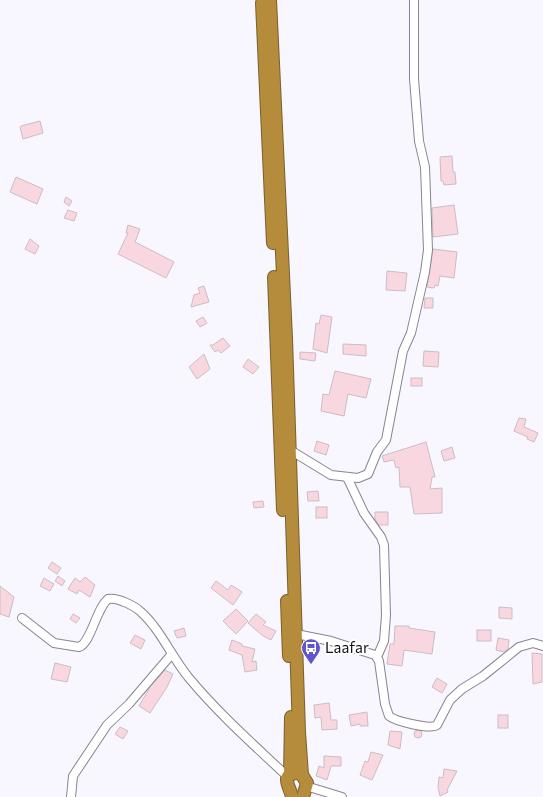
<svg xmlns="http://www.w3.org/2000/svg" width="543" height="797" font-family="Commissioner,sans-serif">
<rect width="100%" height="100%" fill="#f8f6ff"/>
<g fill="#f9d7e1" stroke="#ccbdc1">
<path d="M 40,121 L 43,133 L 23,139 L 20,127 L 21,126 Z"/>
<path d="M 452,156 L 453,172 L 455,172 L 456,184 L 444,185 L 443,181 L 441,181 L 440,157 Z"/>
<path d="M 16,177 L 43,189 L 37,204 L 10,192 Z"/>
<path d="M 66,197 L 72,201 L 69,206 L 64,202 Z"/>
<path d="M 454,205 L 458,234 L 433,237 L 432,208 Z"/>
<path d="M 68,210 L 77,213 L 74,221 L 64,218 Z"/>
<path d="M 128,225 L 140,229 L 135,242 L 174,262 L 166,278 L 118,254 L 128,233 L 126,233 Z"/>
<path d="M 30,239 L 39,246 L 35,254 L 25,249 Z"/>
<path d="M 433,249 L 457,252 L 454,278 L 440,276 L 438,286 L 435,285 L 434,288 L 427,287 Z"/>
<path d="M 387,271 L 407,273 L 405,291 L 386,290 Z"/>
<path d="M 204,286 L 209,302 L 191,307 L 194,295 L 200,293 L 198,288 Z"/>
<path d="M 425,298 L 433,298 L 433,308 L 424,308 Z"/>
<path d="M 321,315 L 332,317 L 327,353 L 313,349 L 316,323 L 319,324 Z"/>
<path d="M 203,317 L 207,323 L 200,327 L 196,321 Z"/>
<path d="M 223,338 L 230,346 L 221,353 L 218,350 L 215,352 L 210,345 L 213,345 Z"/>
<path d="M 343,344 L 366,345 L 366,356 L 343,354 Z"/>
<path d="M 424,351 L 439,352 L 438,367 L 423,366 Z"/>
<path d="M 300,352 L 316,353 L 315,361 L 300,359 Z"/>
<path d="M 204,354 L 210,369 L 197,379 L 189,367 Z"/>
<path d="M 248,359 L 259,367 L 253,374 L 243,367 Z"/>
<path d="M 335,371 L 371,379 L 366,398 L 348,394 L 344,416 L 321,411 L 323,394 L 329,395 Z"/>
<rect x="411" y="378" width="11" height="8"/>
<path d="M 519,418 L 526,419 L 524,427 L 538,433 L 534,442 L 527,439 L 528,437 L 514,431 Z"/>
<path d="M 317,441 L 329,445 L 326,455 L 314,451 Z"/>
<path d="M 426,442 L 435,477 L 432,477 L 430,489 L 442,488 L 442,513 L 414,514 L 410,487 L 400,487 L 399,467 L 396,468 L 394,460 L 384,462 L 382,456 Z"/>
<path d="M 452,447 L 455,458 L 444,461 L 441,451 Z"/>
<path d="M 318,491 L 319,501 L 308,501 L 307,492 Z"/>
<path d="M 263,501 L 264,507 L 254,508 L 253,502 Z"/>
<rect x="316" y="507" width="11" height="11"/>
<path d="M 375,512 L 388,512 L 388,525 L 379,525 L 375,519 Z"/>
<path d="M 52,562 L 61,568 L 57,574 L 48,568 Z"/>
<path d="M 58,576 L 65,581 L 62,586 L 55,581 Z"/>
<path d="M 85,577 L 95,585 L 90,597 L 79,590 L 77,594 L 68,589 L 75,578 L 80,582 Z"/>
<path d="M 44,578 L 54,584 L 50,591 L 40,586 Z"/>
<path d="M 216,581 L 228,590 L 231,585 L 242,592 L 233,605 L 211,588 Z"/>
<path d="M 0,586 L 14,597 L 9,617 L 0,614 Z"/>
<path d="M 499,607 L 512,608 L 512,619 L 499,618 Z"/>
<path d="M 236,609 L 248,621 L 236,634 L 223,621 Z"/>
<path d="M 73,614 L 80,618 L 76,623 L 70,619 Z"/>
<path d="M 256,614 L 266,622 L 263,625 L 276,631 L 271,640 L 263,636 L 248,623 Z"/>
<path d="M 395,626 L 409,626 L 409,628 L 435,632 L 432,654 L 404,650 L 402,666 L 387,664 L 390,644 L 394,644 Z"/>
<path d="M 184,628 L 186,636 L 177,638 L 174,631 Z"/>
<rect x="477" y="630" width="14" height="11"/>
<path d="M 135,635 L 145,640 L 141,649 L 130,643 Z"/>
<path d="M 498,638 L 509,640 L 508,649 L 504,652 L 496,650 Z"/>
<path d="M 232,640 L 242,644 L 242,646 L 255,649 L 252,662 L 256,661 L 257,670 L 245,672 L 242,655 L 229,650 Z"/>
<path d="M 532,653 L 542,654 L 542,682 L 533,684 Z"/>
<path d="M 55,663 L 71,667 L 67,682 L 51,679 Z"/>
<path d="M 165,670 L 173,674 L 167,687 L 150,713 L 139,706 L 150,687 Z"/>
<path d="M 437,678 L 447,684 L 442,693 L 432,687 Z"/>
<path d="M 329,703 L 331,720 L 337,720 L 337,729 L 322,730 L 321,717 L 315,718 L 314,705 Z"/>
<path d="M 367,712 L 368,726 L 360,726 L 360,724 L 351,726 L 349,715 Z"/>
<rect x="498" y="715" width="10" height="13"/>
<path d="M 120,727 L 128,731 L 123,739 L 115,734 Z"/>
<circle cx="418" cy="734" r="4"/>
<path d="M 390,731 L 402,732 L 400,749 L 388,745 Z"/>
<path d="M 371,752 L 383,755 L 372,780 L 360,775 L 365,761 L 368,762 Z"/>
<path d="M 324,756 L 341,757 L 341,766 L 331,766 L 327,780 L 316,776 L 319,766 L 324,768 Z"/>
<path d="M 444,769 L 457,771 L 447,790 L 448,792 L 440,796 L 438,787 L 439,777 L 443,778 Z"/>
</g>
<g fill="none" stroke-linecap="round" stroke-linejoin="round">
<defs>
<g id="minor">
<path d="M 290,450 L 331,475 L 358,478 L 368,474 L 377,452 L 386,440 L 403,351 L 411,333 L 425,272 L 428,250 L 425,167 L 419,141 L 414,79 L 414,0"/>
<path d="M 347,477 L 364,513 L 381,537 L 384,545 L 386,615 L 384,641 L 377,657"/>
<path d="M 22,618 L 54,643 L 79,647 C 91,643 96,609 108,599 C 117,597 135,606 141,612 C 161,630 172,658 189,678 C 219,714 254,745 288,777"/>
<path d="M 296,634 L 331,641 L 375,655 L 379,661 L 385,704 L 389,716 C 395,721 430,730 437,725 L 450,700 L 462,689 L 483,676 L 519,647 L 533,643 L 543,646"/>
<path d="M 306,786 L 342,797"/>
<path d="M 71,797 L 73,776 L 107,725 L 129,704 L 171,655"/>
</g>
<g id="highway">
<path d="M 270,0 L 286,338 L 299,732 L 302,775 L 307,783 L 303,797"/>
<path d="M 262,3 L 273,243"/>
<path d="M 274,277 L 283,510"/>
<path d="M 287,601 L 289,656"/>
<path d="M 290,775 L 291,717"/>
<path d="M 292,797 C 291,788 278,774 298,773"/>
</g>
</defs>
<use href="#minor" stroke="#878591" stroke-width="10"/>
<use href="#highway" stroke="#7b602e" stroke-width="14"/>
<use href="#minor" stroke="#fff" stroke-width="8"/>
<use href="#highway" stroke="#b58b3c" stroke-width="12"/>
</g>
<defs>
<symbol id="bus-pin" viewBox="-11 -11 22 30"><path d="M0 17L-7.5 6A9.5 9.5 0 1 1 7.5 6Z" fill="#5f56ce" stroke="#fff"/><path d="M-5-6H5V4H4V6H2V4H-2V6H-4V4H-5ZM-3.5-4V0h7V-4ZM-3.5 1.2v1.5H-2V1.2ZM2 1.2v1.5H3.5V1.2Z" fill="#fff"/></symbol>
</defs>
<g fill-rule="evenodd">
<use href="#bus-pin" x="300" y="637" width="22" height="30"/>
</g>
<g text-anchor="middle" stroke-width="4" stroke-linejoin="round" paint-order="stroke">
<g font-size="15" fill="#100f14" stroke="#fff" text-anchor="start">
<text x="325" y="653">Laafar</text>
</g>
</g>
</svg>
